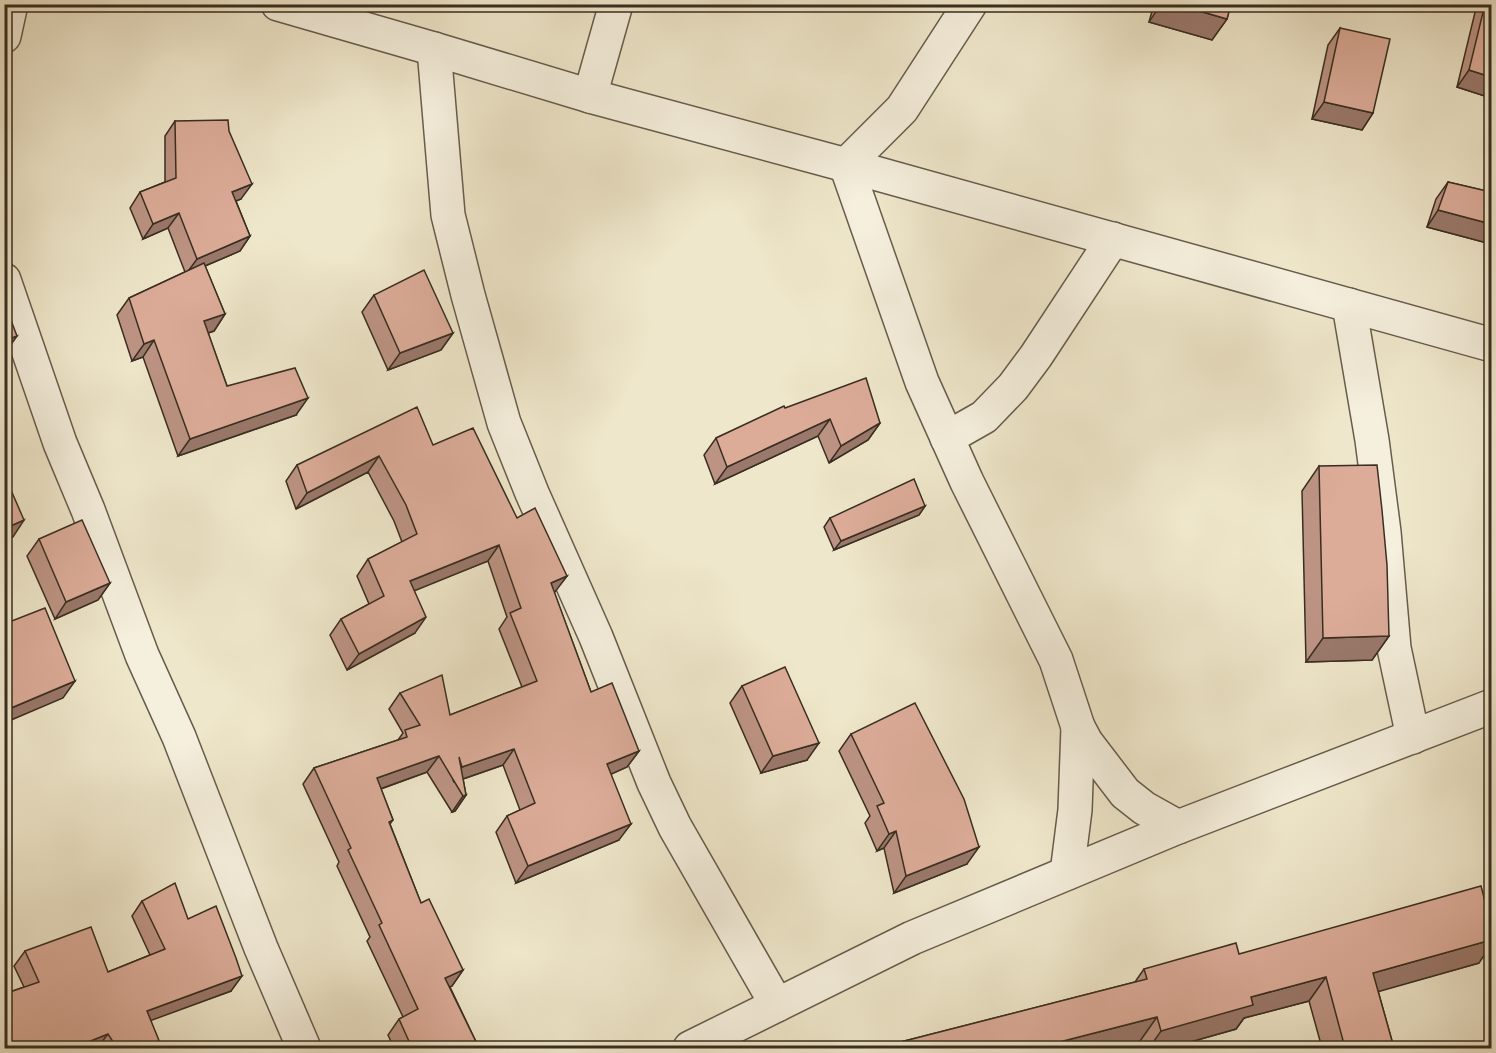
<svg xmlns="http://www.w3.org/2000/svg" width="1496" height="1053" font-family="'EB Garamond',serif">
<rect width="100%" height="100%" fill="#efe7cb"/>
<filter id="stains"><feTurbulence type="fractalNoise" baseFrequency=".00333" numOctaves="4"/><feColorMatrix values="0 0 0 0 .2 0 0 0 0 .09 0 0 0 0 .02 0 0 0 .5 -.17"/></filter>
<radialGradient id="worn" r=".72"><stop offset=".6" stop-color="#630" stop-opacity="0"/><stop offset="1" stop-color="#630" stop-opacity=".3"/></radialGradient>
<g fill="none" stroke-linecap="round" stroke-linejoin="round">
<defs>
<g id="minor">
<path d="M 278,4 L 434,49 L 590,96 L 846,165 L 1492,345"/>
<path d="M 970,4 L 902,109 L 846,165 L 922,382 L 967,482 L 1056,660 L 1078,727 L 1086,742 L 1125,793 L 1144,808 L 1178,827"/>
<path d="M 4,36 L 11,4"/>
<path d="M 434,49 L 448,215 L 468,295 L 504,423 L 532,493 L 596,637 L 654,783 L 675,827 L 777,1005"/>
<path d="M 590,96 L 616,4"/>
<path d="M 4,280 L 60,443 L 88,510 L 142,655 L 179,737 L 261,948 L 304,1048"/>
<path d="M 1349,305 L 1372,440 L 1384,532 L 1394,648 L 1413,737"/>
<path d="M 947,438 L 984,417 L 1013,387 L 1036,356 L 1113,239"/>
<path d="M 1067,873 L 1075,810 L 1078,727"/>
<path d="M 690,1048 L 912,938 L 1178,827 L 1492,706"/>
</g>
</defs>
<use href="#minor" stroke="#665c4c" stroke-width="36"/>
<use href="#minor" stroke="#f5efdd" stroke-width="33"/>
</g>
<g fill="#bd9484" stroke="#392e21" stroke-width="1.5">
<path d="M 1154,4 L 1231,4 L 1227,19 L 1212,40 L 1149,22 Z"/>
<path d="M 1477,4 L 1491,4 L 1491,98 L 1457,87 Z"/>
<path d="M 1340,28 L 1373,113 L 1362,130 L 1312,119 L 1328,45 Z"/>
<path d="M 175,121 L 241,199 L 236,201 L 250,236 L 240,251 L 205,266 L 225,314 L 214,331 L 208,333 L 227,386 L 296,415 L 178,456 L 143,357 L 132,361 L 117,315 L 129,298 L 185,272 L 168,228 L 143,239 L 130,208 L 140,192 L 165,182 L 165,136 Z"/>
<path d="M 1448,182 L 1491,192 L 1491,244 L 1427,227 L 1436,199 Z"/>
<path d="M 374,295 L 453,333 L 441,350 L 388,370 L 362,312 Z"/>
<path d="M 785,408 L 880,423 L 868,440 L 829,463 L 818,436 L 715,484 L 704,455 L 716,438 Z"/>
<path d="M 433,445 L 517,518 L 567,576 L 554,592 L 591,692 L 639,751 L 627,767 L 611,774 L 619,840 L 516,883 L 496,832 L 507,816 L 520,810 L 503,765 L 463,779 L 466,795 L 455,811 L 452,812 L 427,772 L 381,789 L 393,820 L 390,824 L 421,903 L 463,970 L 452,986 L 450,987 L 479,1048 L 394,1048 L 388,1035 L 399,1019 L 403,1017 L 367,941 L 370,937 L 337,866 L 339,862 L 303,784 L 314,768 L 398,740 L 403,733 L 389,709 L 400,693 L 450,715 L 522,687 L 499,629 L 507,617 L 488,561 L 414,590 L 415,633 L 347,670 L 330,635 L 341,619 L 369,604 L 357,576 L 368,559 L 402,542 L 394,521 L 368,472 L 296,509 L 286,481 L 297,465 Z"/>
<path d="M 1319,466 L 1389,636 L 1372,660 L 1306,662 L 1302,491 Z"/>
<path d="M 925,506 L 919,515 L 834,550 L 824,527 L 830,518 Z"/>
<path d="M 39,539 L 110,583 L 98,600 L 55,619 L 27,556 Z"/>
<path d="M 742,686 L 807,760 L 761,773 L 730,703 Z"/>
<path d="M 851,734 L 967,864 L 894,893 L 884,848 L 877,851 L 865,823 L 870,816 L 839,751 Z"/>
<path d="M 142,901 L 188,919 L 231,991 L 150,1020 L 162,1048 L 4,1048 L 4,994 L 24,987 L 14,966 L 25,951 L 108,972 L 150,955 L 132,916 Z"/>
<path d="M 1239,954 L 1479,963 L 1378,991 L 1394,1048 L 1322,1048 L 1309,1001 L 1244,1018 L 1236,1029 L 1169,1048 L 1142,1048 L 1140,1041 L 1113,1048 L 877,1048 L 1135,982 L 1144,969 Z"/>
</g>
<g fill="#9a786b" stroke="#392e21" stroke-width="1.5">
<path d="M 833,4 L 867,4 L 862,11 Z"/>
<path d="M 1161,4 L 1175,4 L 1227,19 L 1212,40 L 1149,22 Z"/>
<path d="M 1469,70 L 1491,77 L 1491,98 L 1457,87 Z"/>
<path d="M 1324,102 L 1373,113 L 1362,130 L 1312,119 Z"/>
<path d="M 252,184 L 241,199 L 221,207 L 232,192 Z"/>
<path d="M 1438,210 L 1491,224 L 1491,244 L 1427,227 Z"/>
<path d="M 179,213 L 168,228 L 143,239 L 153,224 Z"/>
<path d="M 250,236 L 240,251 L 186,274 L 197,259 Z"/>
<path d="M 225,314 L 214,331 L 192,338 L 204,321 Z"/>
<path d="M 453,333 L 441,350 L 388,370 L 400,353 Z"/>
<path d="M 17,336 L 5,353 L 4,353 L 4,341 Z"/>
<path d="M 154,340 L 143,357 L 132,361 L 144,344 Z"/>
<path d="M 308,398 L 296,415 L 178,456 L 190,439 Z"/>
<path d="M 830,419 L 818,436 L 715,484 L 727,467 Z"/>
<path d="M 880,423 L 868,440 L 829,463 L 841,446 Z"/>
<path d="M 379,456 L 368,472 L 296,509 L 307,493 Z"/>
<path d="M 925,506 L 919,515 L 834,550 L 841,541 Z"/>
<path d="M 24,520 L 13,537 L 4,541 L 4,529 Z"/>
<path d="M 499,545 L 488,561 L 399,597 L 410,581 Z"/>
<path d="M 567,576 L 555,592 L 540,599 L 551,583 Z"/>
<path d="M 110,583 L 98,600 L 55,619 L 66,602 Z"/>
<path d="M 426,617 L 415,633 L 347,670 L 359,654 Z"/>
<path d="M 1389,636 L 1372,660 L 1306,662 L 1323,638 Z"/>
<path d="M 75,681 L 63,698 L 4,723 L 4,711 Z"/>
<path d="M 819,743 L 807,760 L 761,773 L 773,756 Z"/>
<path d="M 514,749 L 503,765 L 454,782 L 453,780 L 462,767 Z"/>
<path d="M 639,751 L 627,767 L 596,781 L 607,764 Z"/>
<path d="M 439,756 L 427,772 L 366,794 L 377,778 Z"/>
<path d="M 466,795 L 455,811 L 452,812 L 463,796 Z"/>
<path d="M 631,824 L 619,840 L 516,883 L 528,866 Z"/>
<path d="M 896,831 L 884,848 L 877,851 L 889,834 Z"/>
<path d="M 979,847 L 967,864 L 894,893 L 906,876 Z"/>
<path d="M 1491,940 L 1491,945 L 1479,963 L 1356,998 L 1373,973 Z"/>
<path d="M 463,970 L 452,986 L 434,994 L 445,978 Z"/>
<path d="M 242,976 L 231,991 L 136,1026 L 147,1011 Z"/>
<path d="M 1326,977 L 1309,1001 L 1244,1018 L 1236,1029 L 1169,1048 L 1149,1048 L 1161,1031 L 1251,997 Z"/>
<path d="M 1157,1017 L 1140,1041 L 1113,1048 L 1036,1048 Z"/>
<path d="M 108,1034 L 97,1048 L 73,1048 Z"/>
</g>
<g fill="#dcac99" stroke="#392e21" stroke-width="1.5">
<path d="M 1175,4 L 1231,4 L 1227,19 Z"/>
<path d="M 1485,4 L 1491,4 L 1491,77 L 1469,70 Z"/>
<path d="M 1340,28 L 1390,39 L 1373,113 L 1324,102 Z"/>
<path d="M 228,120 L 229,131 L 252,184 L 232,192 L 250,236 L 197,259 L 179,213 L 153,224 L 140,192 L 176,178 L 175,121 Z"/>
<path d="M 1448,182 L 1491,192 L 1491,224 L 1438,210 Z"/>
<path d="M 204,263 L 225,314 L 204,321 L 227,386 L 295,368 L 308,398 L 190,439 L 154,340 L 144,344 L 129,298 Z"/>
<path d="M 424,270 L 453,333 L 400,353 L 374,295 Z"/>
<path d="M 4,302 L 17,336 L 4,341 Z"/>
<path d="M 866,378 L 880,423 L 841,446 L 830,419 L 727,467 L 716,438 L 784,406 L 785,408 Z"/>
<path d="M 417,407 L 433,445 L 473,428 L 517,518 L 535,508 L 567,576 L 551,583 L 591,692 L 612,683 L 639,751 L 607,764 L 631,824 L 528,866 L 507,816 L 535,803 L 514,749 L 462,767 L 459,757 L 466,795 L 463,796 L 439,756 L 377,778 L 393,820 L 389,822 L 421,903 L 429,899 L 463,970 L 445,978 L 479,1048 L 412,1048 L 399,1019 L 418,1009 L 379,925 L 382,923 L 348,850 L 351,848 L 314,768 L 407,737 L 405,730 L 420,725 L 400,693 L 442,675 L 450,715 L 537,681 L 510,613 L 521,608 L 499,545 L 410,581 L 426,617 L 359,654 L 341,619 L 384,596 L 368,559 L 417,534 L 406,505 L 379,456 L 307,493 L 297,465 Z"/>
<path d="M 1377,465 L 1382,510 L 1387,565 L 1389,636 L 1323,638 L 1319,466 Z"/>
<path d="M 4,474 L 24,520 L 4,529 Z"/>
<path d="M 914,479 L 925,506 L 841,541 L 830,518 Z"/>
<path d="M 82,520 L 110,583 L 66,602 L 39,539 Z"/>
<path d="M 45,608 L 75,681 L 4,711 L 4,676 L 8,674 L 4,667 L 4,624 Z"/>
<path d="M 785,667 L 819,743 L 773,756 L 742,686 Z"/>
<path d="M 915,703 L 964,799 L 979,847 L 906,876 L 896,831 L 889,834 L 877,806 L 884,803 L 851,734 Z"/>
<path d="M 175,883 L 188,919 L 216,906 L 236,958 L 242,976 L 147,1011 L 162,1048 L 117,1048 L 108,1034 L 73,1048 L 7,1048 L 4,1042 L 4,994 L 39,982 L 25,951 L 91,927 L 108,972 L 165,949 L 142,901 Z"/>
<path d="M 1481,886 L 1491,924 L 1491,940 L 1373,973 L 1394,1048 L 1345,1048 L 1326,977 L 1251,997 L 1253,1005 L 1161,1031 L 1157,1017 L 1036,1048 L 877,1048 L 1147,979 L 1144,969 L 1236,943 L 1239,954 Z"/>
</g>
<rect width="1496" height="1053" fill="none" stroke="#efe7cb" stroke-width="24"/>
<rect x="6" y="6" width="1484" height="1041" fill="none" stroke="#392e21" stroke-width="3"/>
<rect x="12" y="12" width="1472" height="1029" fill="none" stroke="#392e21" stroke-width="1.5"/>
<rect width="100%" height="100%" filter="url(#stains)"/>
<rect width="100%" height="100%" fill="url(#worn)"/>
</svg>
